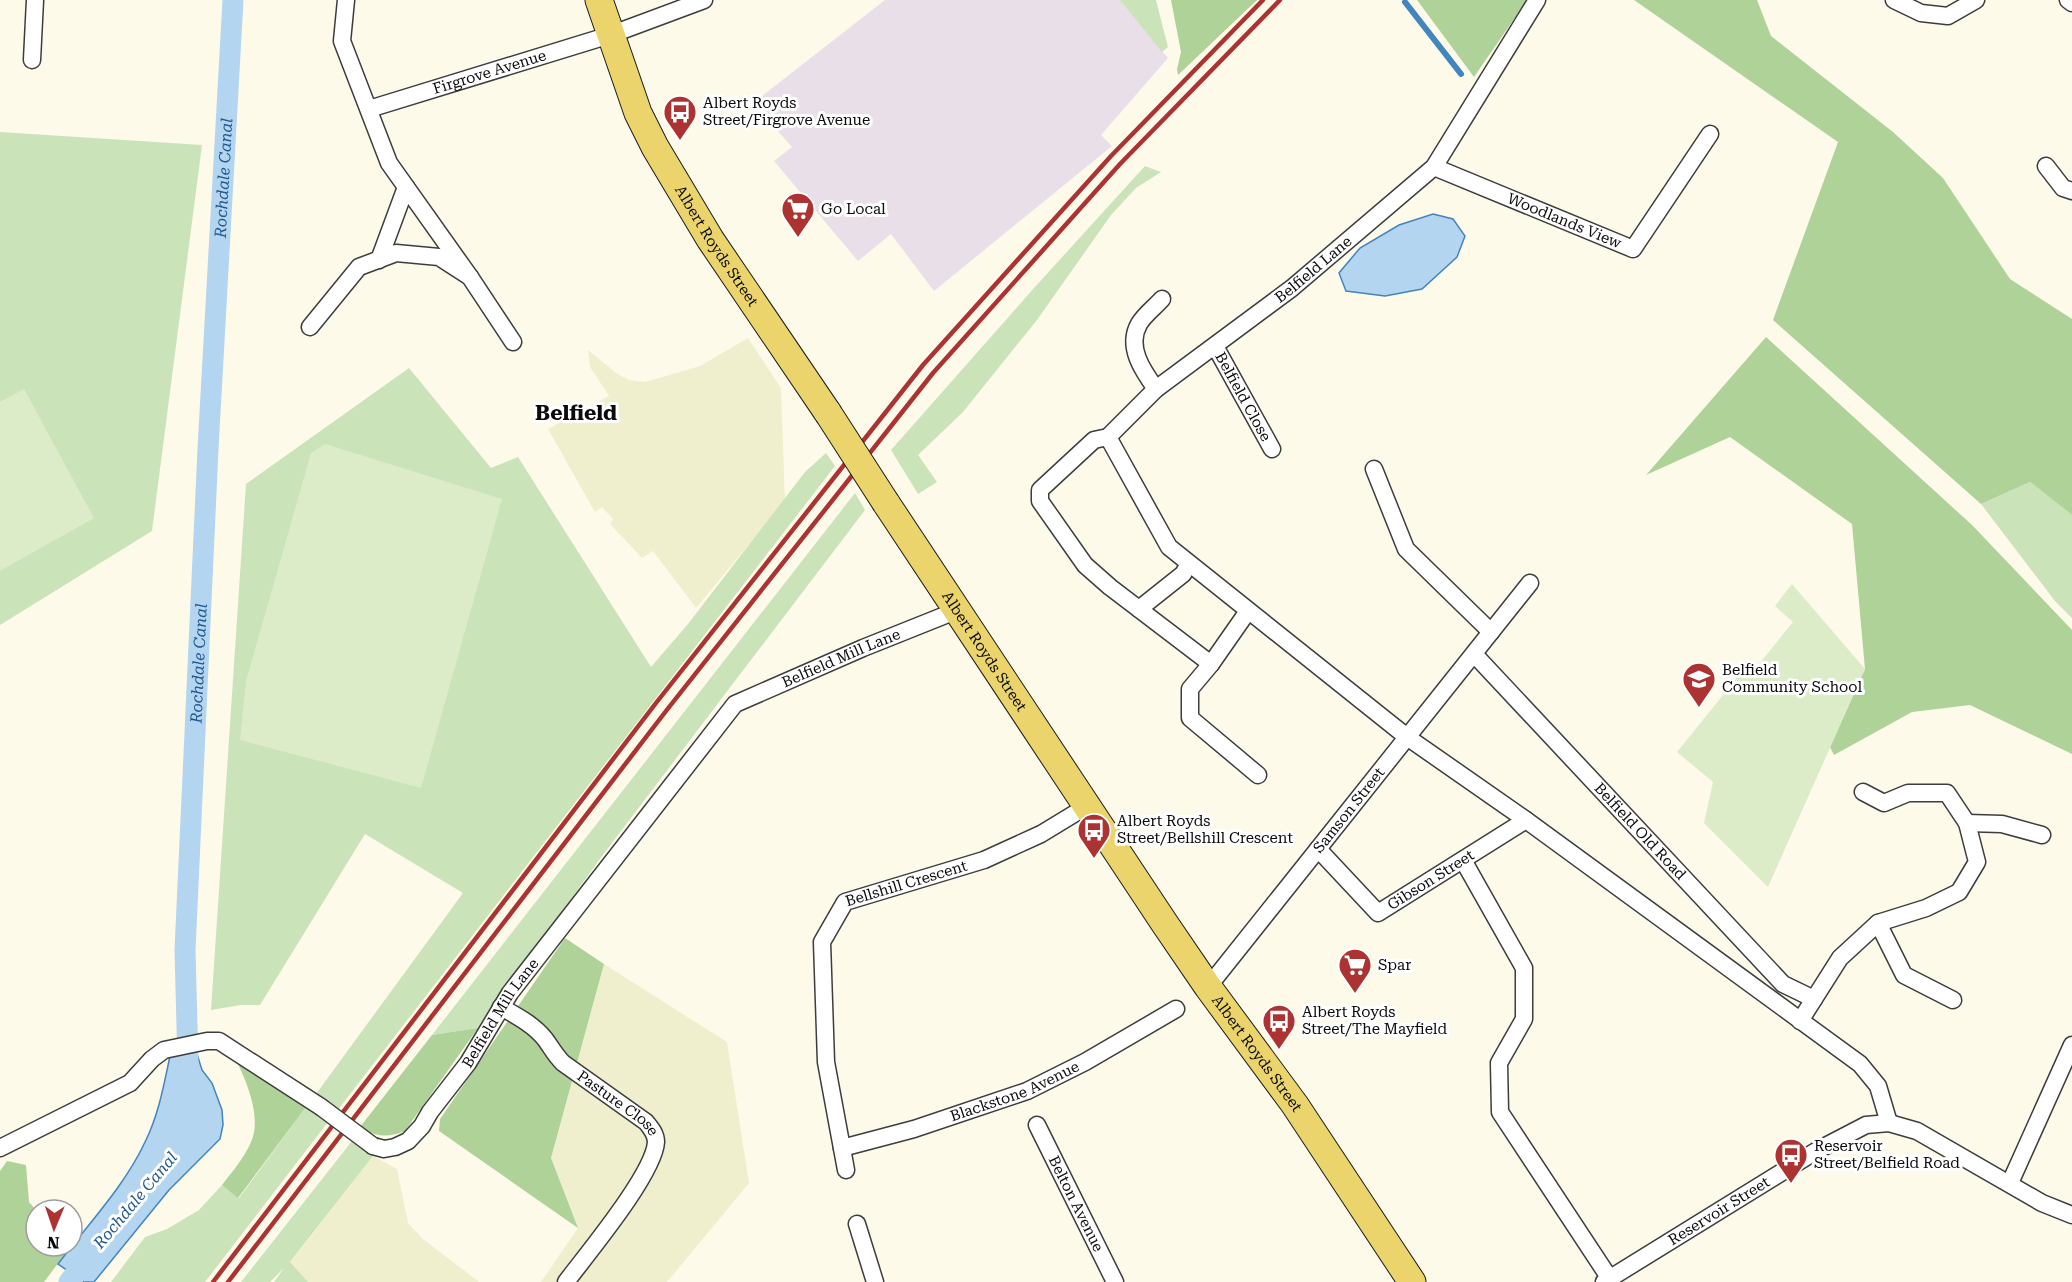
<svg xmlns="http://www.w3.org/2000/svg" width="2072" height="1282" font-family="'Roboto Serif',serif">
<rect width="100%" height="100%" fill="#fdfaea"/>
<path fill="#e8dfe9" d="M 885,0 L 1120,0 L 1168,58 L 1101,135 L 1112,146 L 934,291 L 891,234 L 858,261 L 774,161 L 792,147 L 753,103 Z"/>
<g fill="#f0efcd">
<path d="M 748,338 L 781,388 L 785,501 L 696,608 L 653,551 L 642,558 L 610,524 L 613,519 L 602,507 L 595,512 L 548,429 L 609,396 L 590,367 L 588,350 L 616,373 L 629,380 L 645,382 L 700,366 Z"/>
<path d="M 604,964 L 727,1042 L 749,1183 L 667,1282 L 541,1282 L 578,1228 L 551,1158 Z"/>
<path d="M 373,1156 L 397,1169 L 408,1223 L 423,1239 L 479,1282 L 308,1282 L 290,1263 Z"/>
</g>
<g fill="#cbe3b8">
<path d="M 1120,0 L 1156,0 L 1168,47 L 1162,52 Z"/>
<path d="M 0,132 L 202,145 L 152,531 L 0,625 Z"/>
<path d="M 1145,166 L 1161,172 L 1136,188 L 1111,215 L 1037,320 L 963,412 L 918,455 L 937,482 L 918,494 L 891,450 L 1034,288 Z"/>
<path d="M 409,368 L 491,468 L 518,457 L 651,667 L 688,624 L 805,472 L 826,453 L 835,466 L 337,1111 L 316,1094 L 463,893 L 365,834 L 260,1005 L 241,1005 L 211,1010 L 246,484 Z"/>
<path d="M 2030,482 L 2072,515 L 2072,618 L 2055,601 L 1981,504 Z"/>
<path d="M 855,493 L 865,510 L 602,856 L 478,1028 L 432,1035 Z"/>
<path d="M 306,1107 L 328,1122 L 205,1282 L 111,1282 L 145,1237 L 167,1229 L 199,1210 L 222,1185 L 239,1198 Z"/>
<path d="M 352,1141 L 373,1156 L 290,1262 L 308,1282 L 274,1282 L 284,1268 L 270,1282 L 241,1282 Z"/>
</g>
<g fill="#afd298">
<path d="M 1171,0 L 1257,0 L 1178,75 L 1177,69 L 1181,52 Z"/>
<path d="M 1417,0 L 1527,0 L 1474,77 Z"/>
<path d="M 1634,0 L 1757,0 L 1771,36 L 1893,132 L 1943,178 L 2010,279 L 2072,319 L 2072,515 L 2030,482 L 1981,504 L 1773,320 L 1838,142 Z"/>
<path d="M 1766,337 L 1972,525 L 2072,630 L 2072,754 L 1970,705 L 1912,712 L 1834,755 L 1830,747 L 1865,669 L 1852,524 L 1730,437 L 1646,475 Z"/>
<path d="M 565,938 L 604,964 L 551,1158 L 578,1228 L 439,1131 L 440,1119 Z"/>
<path d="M 478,1028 L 405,1131 C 389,1138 375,1137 360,1127 L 432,1035 Z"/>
<path d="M 236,1060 L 306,1107 L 238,1198 L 222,1185 C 232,1172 244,1158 251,1142 C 262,1118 247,1082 236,1060 Z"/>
<path d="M 7,1161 L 26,1165 L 29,1202 L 36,1210 L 36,1246 L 65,1246 L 68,1250 L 44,1282 L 0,1282 L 0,1171 Z"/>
</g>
<g fill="#ddecc8">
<path d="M 24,389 L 94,518 L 0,571 L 0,402 Z"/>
<path d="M 325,444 L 502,499 L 421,788 L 240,740 L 246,681 L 311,453 Z"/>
<path d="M 1792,584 L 1865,669 L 1768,887 L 1704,823 L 1713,782 L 1677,752 L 1740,674 L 1747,679 L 1793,622 L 1775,606 Z"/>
</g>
<g fill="#b4d5ef" stroke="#4285bf" stroke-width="1.5">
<path d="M 1433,214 L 1453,219 L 1465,236 L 1457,257 L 1422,289 L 1385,296 L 1346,291 L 1339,273 L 1360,248 L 1399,225 Z"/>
<path d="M 196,1051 L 202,1070 L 212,1083 L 222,1110 L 223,1125 L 220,1139 L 169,1190 L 94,1282 L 84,1282 L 58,1264 C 88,1224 125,1186 146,1140 C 159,1113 164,1084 170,1056 Z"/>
</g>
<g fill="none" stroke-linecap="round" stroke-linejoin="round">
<path stroke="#4285bf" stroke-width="6" d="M 1405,2 L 1461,74"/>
<g stroke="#b4d5ef" stroke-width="21">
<path id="s1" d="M 188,1065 L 185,950 L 208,449 L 233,0"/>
<path d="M 69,1282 L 91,1254"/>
</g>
<defs>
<g id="minor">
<path d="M 346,0 L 342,41 L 389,163 L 470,277"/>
<path d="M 1894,0 L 1921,13 L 1948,16 L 1976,0"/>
<path d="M 2068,0 L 2072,3"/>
<path d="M 32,60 L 35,0"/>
<path id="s2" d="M 369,109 L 610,35 L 704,0"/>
<path d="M 2046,166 L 2063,188 L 2072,191"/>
<path id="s3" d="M 1434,167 L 1633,249 L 1710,134"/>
<path d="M 379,260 L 406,187"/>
<path d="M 310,327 L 359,267 L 396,253 L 439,257 L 470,277 L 513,342"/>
<path id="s4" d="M 1215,346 L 1272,449"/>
<path d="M 1156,389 C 1143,371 1126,347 1139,324 C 1144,315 1155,307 1162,299"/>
<path d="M 1108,437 L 1169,547 L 1407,737 L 1526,820 L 1860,1064 L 1878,1086 L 1889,1123"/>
<path d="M 1374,469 L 1406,549 L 1491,632"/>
<path d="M 1139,609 L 1183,574 L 1189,564"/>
<path d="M 1248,611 L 1211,664 L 1190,689 L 1190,718 L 1258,775"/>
<path id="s5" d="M 1474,654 L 1783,984 L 1814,999"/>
<path id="s6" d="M 1211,664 L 1110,587 L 1085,565 L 1040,501 L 1040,490 L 1094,440 L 1108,437 L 1156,389 L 1292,288 L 1434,167 L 1537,0"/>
<path d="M 1967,823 L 2002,824 L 2042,835"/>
<path id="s7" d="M 1318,849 L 1378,913 L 1526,820"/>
<path d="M 1463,860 L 1524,968 L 1524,1019 L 1499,1063 L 1500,1112 L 1612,1282"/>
<path d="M 1878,923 L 1904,975 L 1953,1000"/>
<path id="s8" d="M 1208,987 L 1530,583"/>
<path id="s9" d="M 501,1007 C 517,1016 534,1025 545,1039 C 551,1047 555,1055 563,1063 L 646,1122 C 651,1128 656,1134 656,1142 C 654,1174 587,1254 566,1282"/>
<path d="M 1800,1021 L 1840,958 L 1878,923 L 1926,908 L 1959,892 L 1977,862 L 1967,823 L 1947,793 L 1908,793 L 1884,803 L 1863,792"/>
<path id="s10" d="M 1037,1125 L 1115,1282"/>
<path id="s11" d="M 373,1146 L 384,1149 L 395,1147 L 408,1141 L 422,1126 L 430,1112 L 468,1063 L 510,993 L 735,704 L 863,648 L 958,610"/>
<path d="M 0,1148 L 130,1083 L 152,1059 L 164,1050 L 207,1041 L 219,1041 L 321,1107"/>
<path id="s12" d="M 842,1148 L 914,1129 L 1027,1091 L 1085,1062 L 1176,1009"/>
<path id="s13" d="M 846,1170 L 826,1062 L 822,942 L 845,902 L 984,860 L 1041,834 L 1087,806"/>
<path d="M 2010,1183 L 2072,1045"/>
<path d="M 857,1224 L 875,1282"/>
<path id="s14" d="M 1604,1282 L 1816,1151 L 1866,1125 L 1889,1123 L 1917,1131 L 2042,1203 L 2072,1215"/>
</g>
<g id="primary">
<path id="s15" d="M 599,0 L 638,113 L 655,147 L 710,239 L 828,413"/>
<path id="s16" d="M 886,503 L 1165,924 L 1208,987 L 1295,1105 L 1412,1282"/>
</g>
</defs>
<use href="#minor" stroke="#3d3d3d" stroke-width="19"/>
<use href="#primary" stroke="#1b1b1b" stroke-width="29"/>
<use href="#minor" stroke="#fff" stroke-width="16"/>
<use href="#primary" stroke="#ebd46c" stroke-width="27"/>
<g stroke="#ac3331" stroke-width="4.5">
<path d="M 213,1282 L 656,703 L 923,365 L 1111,156 L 1263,0"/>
<path d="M 228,1282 L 666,711 L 933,373 L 1120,164 L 1280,0"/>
</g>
<defs>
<path id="minor-bridge" d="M 321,1107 L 373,1146"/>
<path id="primary-bridge" d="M 828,413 L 886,503"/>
</defs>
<use href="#minor-bridge" stroke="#3d3d3d" stroke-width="19" stroke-linecap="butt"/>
<use href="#primary-bridge" stroke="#1b1b1b" stroke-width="29" stroke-linecap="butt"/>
<use href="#minor-bridge" stroke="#fff" stroke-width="16"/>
<use href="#primary-bridge" stroke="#ebd46c" stroke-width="27"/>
</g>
<defs>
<symbol id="bus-pin" viewBox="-11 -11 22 30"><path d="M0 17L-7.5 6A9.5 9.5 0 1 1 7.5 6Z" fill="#ac3331" stroke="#fff"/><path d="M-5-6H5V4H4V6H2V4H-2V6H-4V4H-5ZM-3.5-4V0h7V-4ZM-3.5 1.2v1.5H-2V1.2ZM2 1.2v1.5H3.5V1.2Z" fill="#fff"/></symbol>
<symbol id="supermarket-pin" viewBox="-11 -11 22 30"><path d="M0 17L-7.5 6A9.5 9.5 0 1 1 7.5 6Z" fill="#ac3331" stroke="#fff"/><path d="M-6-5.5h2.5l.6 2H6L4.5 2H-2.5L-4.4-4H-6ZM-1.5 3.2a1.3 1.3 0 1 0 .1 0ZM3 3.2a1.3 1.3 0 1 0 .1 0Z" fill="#fff"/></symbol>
<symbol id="school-pin" viewBox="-11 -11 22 30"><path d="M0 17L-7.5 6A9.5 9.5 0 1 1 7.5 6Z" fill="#ac3331" stroke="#fff"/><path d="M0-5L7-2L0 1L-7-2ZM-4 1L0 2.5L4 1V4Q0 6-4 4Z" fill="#fff"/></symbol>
</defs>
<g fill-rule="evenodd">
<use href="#bus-pin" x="661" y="93" width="38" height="52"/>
<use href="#supermarket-pin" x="779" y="190" width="38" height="52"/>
<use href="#school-pin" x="1680" y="660" width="38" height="52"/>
<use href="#bus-pin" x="1075" y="811" width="38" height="52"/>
<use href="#supermarket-pin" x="1336" y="946" width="38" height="52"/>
<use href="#bus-pin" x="1260" y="1002" width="38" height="52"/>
<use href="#bus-pin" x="1772" y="1136" width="38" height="52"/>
</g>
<g text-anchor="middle" stroke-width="6" stroke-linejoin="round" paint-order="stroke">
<g font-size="15" fill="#0a0a0a" stroke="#fff">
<text dy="5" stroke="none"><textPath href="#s2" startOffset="126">Firgrove Avenue</textPath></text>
<text dy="5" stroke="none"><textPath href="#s3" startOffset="141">Woodlands View</textPath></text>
<text dy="5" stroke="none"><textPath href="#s15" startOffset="274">Albert Royds Street</textPath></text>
<text dy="5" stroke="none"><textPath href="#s6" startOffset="603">Belfield Lane</textPath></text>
<text dy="5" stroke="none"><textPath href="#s4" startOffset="58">Belfield Close</textPath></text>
<text dy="5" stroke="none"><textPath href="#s16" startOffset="178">Albert Royds Street</textPath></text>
<text dy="5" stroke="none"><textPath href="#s11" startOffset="699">Belfield Mill Lane</textPath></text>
<text dy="5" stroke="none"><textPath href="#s8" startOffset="226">Samson Street</textPath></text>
<text dy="5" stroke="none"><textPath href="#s5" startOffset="243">Belfield Old Road</textPath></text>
<text dy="5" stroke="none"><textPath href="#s7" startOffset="150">Gibson Street</textPath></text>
<text dy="5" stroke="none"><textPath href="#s13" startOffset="340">Bellshill Crescent</textPath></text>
<text dy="5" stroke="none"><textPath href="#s11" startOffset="195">Belfield Mill Lane</textPath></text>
<text dy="5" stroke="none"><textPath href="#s16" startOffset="664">Albert Royds Street</textPath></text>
<text dy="5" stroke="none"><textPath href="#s12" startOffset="182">Blackstone Avenue</textPath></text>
<text dy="5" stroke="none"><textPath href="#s9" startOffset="153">Pasture Close</textPath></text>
<text dy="5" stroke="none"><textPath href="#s10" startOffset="88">Belton Avenue</textPath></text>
<text dy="5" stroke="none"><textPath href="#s14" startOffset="135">Reservoir Street</textPath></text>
</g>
<g font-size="15" fill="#0a0a0a" stroke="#fff" text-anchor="start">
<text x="703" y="108">Albert Royds<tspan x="703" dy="17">Street/Firgrove Avenue</tspan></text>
<text x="821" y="214">Go Local</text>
<text x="1722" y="675">Belfield<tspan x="1722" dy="17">Community School</tspan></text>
<text x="1117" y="826">Albert Royds<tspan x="1117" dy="17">Street/Bellshill Crescent</tspan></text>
<text x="1378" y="970">Spar</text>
<text x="1302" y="1017">Albert Royds<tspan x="1302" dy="17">Street/The Mayfield</tspan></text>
<text x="1814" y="1151">Reservoir<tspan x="1814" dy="17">Street/Belfield Road</tspan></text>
</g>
<g font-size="16" font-style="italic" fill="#21588f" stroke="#fff">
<text dy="6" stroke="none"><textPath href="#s1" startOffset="888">Rochdale Canal</textPath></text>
<text dy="6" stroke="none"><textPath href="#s1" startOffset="402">Rochdale Canal</textPath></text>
<text transform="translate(135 1200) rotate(-50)" y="6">Rochdale Canal</text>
</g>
<g font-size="21" font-weight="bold" fill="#0a0a0a" stroke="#fff">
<text x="576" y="420">Belfield</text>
</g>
</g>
<g transform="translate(54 1228) rotate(182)"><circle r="28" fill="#ffffff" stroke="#9d9d9d" stroke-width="1.5"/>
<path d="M0-4.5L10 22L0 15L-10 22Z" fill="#ac3331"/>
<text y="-9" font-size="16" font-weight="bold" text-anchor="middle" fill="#0a0a0a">N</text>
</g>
</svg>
